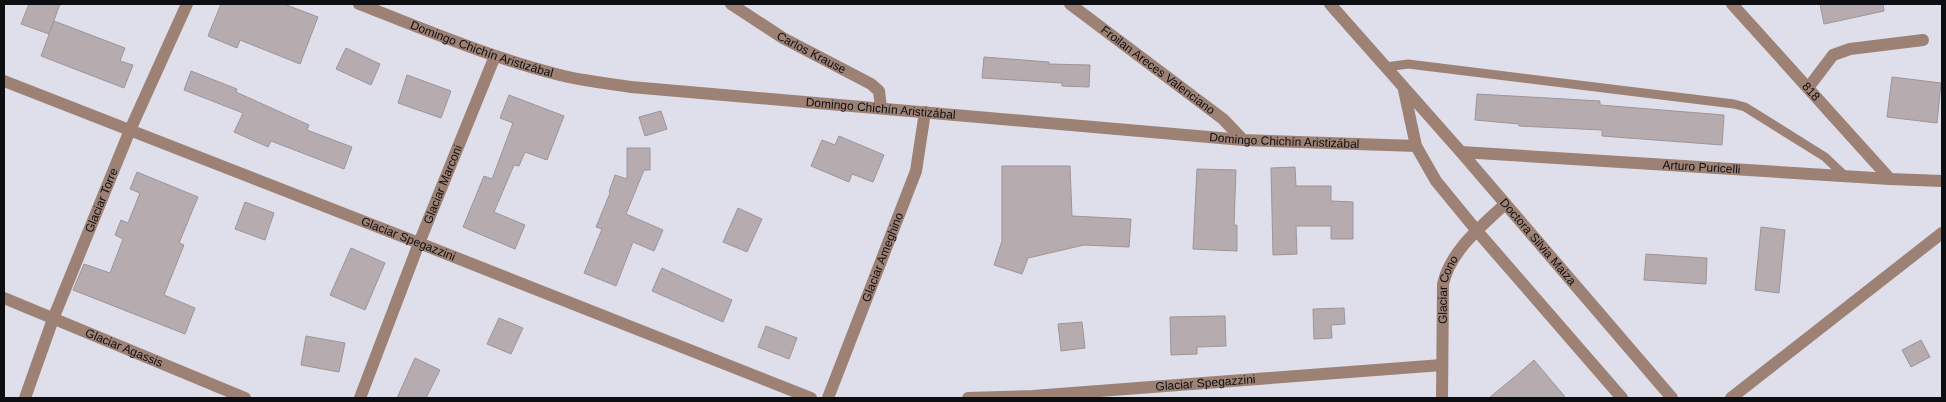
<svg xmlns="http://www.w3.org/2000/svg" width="1946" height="402" font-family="Arial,sans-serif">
<rect width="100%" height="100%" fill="#dedfea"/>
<g fill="#b6abae" stroke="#9f9498">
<path d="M 29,4 L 60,4 L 49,34 L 21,24 Z"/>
<path d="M 221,4 L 284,4 L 318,17 L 300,64 L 240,40 L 237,48 L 208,36 Z"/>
<path d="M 1820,4 L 1883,4 L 1884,11 L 1824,24 Z"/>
<path d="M 54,21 L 125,48 L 120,61 L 133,65 L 124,88 L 41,56 Z"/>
<path d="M 346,48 L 380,64 L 371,85 L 336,69 Z"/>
<path d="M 984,57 L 1049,62 L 1049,64 L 1090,65 L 1089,87 L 1062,86 L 1062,83 L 982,78 Z"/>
<path d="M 191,71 L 237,89 L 236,92 L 309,125 L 307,130 L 352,147 L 344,169 L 271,141 L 268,147 L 234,132 L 243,113 L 184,90 Z"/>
<path d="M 407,75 L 451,91 L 441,118 L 398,103 Z"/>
<path d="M 1892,77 L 1941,83 L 1937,123 L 1887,117 Z"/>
<path d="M 1477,94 L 1600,101 L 1600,105 L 1724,115 L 1722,145 L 1602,136 L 1602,130 L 1519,126 L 1519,124 L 1475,120 Z"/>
<path d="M 509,95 L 564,116 L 547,160 L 525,152 L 519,166 L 514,165 L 494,212 L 525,225 L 515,249 L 463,227 L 484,176 L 492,179 L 513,123 L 500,118 Z"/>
<path d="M 661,111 L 667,129 L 645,136 L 639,117 Z"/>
<path d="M 839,136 L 884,155 L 873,182 L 852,174 L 849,182 L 811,166 L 822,140 L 835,145 Z"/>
<path d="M 627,148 L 650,148 L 650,170 L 644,170 L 626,214 L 663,230 L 654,251 L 633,242 L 616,286 L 584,273 L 602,229 L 596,227 L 610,193 L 609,192 L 615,175 L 627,179 Z"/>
<path d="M 1002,166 L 1070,166 L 1072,216 L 1131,219 L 1129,247 L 1084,245 L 1028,258 L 1022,274 L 994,265 L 1002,241 Z"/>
<path d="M 1295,167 L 1296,186 L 1331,186 L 1331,201 L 1353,202 L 1353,239 L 1331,239 L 1331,226 L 1296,226 L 1297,254 L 1273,255 L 1271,168 Z"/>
<path d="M 1197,169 L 1236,170 L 1234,225 L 1237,225 L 1237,251 L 1193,249 Z"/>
<path d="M 137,172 L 198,197 L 179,243 L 184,245 L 164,295 L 195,308 L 185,334 L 73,290 L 84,264 L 110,273 L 123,239 L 115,235 L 121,220 L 128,223 L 140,193 L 130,189 Z"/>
<path d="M 245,202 L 274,213 L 265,240 L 235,229 Z"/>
<path d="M 738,208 L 762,219 L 747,252 L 723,242 Z"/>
<path d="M 1761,227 L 1785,230 L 1779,293 L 1755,290 Z"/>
<path d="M 351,248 L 385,263 L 365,310 L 330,295 Z"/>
<path d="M 1646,254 L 1707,258 L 1706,284 L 1644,280 Z"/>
<path d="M 662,268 L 732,300 L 723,322 L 652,291 Z"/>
<path d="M 1344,308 L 1345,324 L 1331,325 L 1332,338 L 1314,339 L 1313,309 Z"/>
<path d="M 1225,316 L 1226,346 L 1197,347 L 1197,354 L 1171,355 L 1170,317 Z"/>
<path d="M 499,318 L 523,328 L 511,354 L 487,344 Z"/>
<path d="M 1082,322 L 1085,348 L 1061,351 L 1058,324 Z"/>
<path d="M 766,326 L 797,338 L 789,359 L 758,347 Z"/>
<path d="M 306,336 L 345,343 L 339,372 L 301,365 Z"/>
<path d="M 1921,340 L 1930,357 L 1911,367 L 1902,350 Z"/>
<path d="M 415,358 L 440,370 L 426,398 L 397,398 Z"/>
<path d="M 1534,360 L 1566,398 L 1489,398 L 1518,374 Z"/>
</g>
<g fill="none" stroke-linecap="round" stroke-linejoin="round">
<path stroke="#9d8175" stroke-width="9" d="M 1386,67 L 1408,64 L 1734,104 L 1745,107 L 1825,157 L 1845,176"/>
<g stroke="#9d8175" stroke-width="12">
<path id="s1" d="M 359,4 C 424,29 489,57 556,74 C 581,81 606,83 631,87 L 1243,140 L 1416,146"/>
<path id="s2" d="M 731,4 L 783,38 L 871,84 L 879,91 L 881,108"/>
<path id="s3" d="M 1070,4 L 1223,119 L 1243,140"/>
<path id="s4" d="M 1330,4 L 1461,152 L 1672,398"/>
<path id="s5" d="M 1732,4 L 1890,179"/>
<path id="s6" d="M 4,81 L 419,243 L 811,398"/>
<path d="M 1808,88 L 1833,55 L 1850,49 L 1923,40"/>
<path d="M 1404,90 L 1416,146 L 1436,181 L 1477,231 L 1622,398"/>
<path id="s7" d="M 1461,152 L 1890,179 L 1942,181"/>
<path id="s8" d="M 4,298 L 245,398"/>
<path id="s9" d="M 25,398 L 53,319 L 130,130 L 187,4"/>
<path id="s10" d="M 360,398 L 419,243 L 495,56"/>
<path id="s11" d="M 828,398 L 916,171 L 925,112"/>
<path id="s12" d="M 968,398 L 1033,396 L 1442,365"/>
<path id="s13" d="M 1442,398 L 1443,284 C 1451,250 1480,228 1505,204"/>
<path d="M 1731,398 L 1942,233"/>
</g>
</g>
<g text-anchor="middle" stroke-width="4" stroke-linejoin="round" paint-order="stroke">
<g font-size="12" fill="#0d0e11" stroke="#fff">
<text dy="4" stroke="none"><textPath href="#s1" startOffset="131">Domingo Chichín Aristizábal</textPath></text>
<text dy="4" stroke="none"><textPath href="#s2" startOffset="94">Carlos Krause</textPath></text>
<text dy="4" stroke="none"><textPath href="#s3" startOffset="110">Froilan Areces Valenciano</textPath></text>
<text dy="4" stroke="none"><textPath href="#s5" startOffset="118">818</textPath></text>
<text dy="4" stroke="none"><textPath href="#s1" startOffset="536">Domingo Chichín Aristizábal</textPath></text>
<text dy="4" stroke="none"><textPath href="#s1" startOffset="941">Domingo Chichín Aristizábal</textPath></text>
<text dy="4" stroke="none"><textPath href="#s7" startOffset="241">Arturo Puricelli</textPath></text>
<text dy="4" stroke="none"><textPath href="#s10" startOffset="229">Glaciar Marconi</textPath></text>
<text dy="4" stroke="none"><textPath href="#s9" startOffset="212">Glaciar Torre</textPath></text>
<text dy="4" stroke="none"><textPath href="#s6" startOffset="434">Glaciar Spegazzini</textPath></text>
<text dy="4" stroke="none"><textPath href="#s4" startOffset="316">Doctora Silvia Maiza</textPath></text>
<text dy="4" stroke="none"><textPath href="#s11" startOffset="151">Glaciar Ameghino</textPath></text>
<text dy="4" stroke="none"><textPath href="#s13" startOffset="109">Glaciar Cono</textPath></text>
<text dy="4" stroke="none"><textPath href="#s8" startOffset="130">Glaciar Agassis</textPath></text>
<text dy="4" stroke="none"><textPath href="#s12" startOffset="238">Glaciar Spegazzini</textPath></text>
</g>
</g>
<rect width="1946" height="402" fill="none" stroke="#0d0e11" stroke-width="10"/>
</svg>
